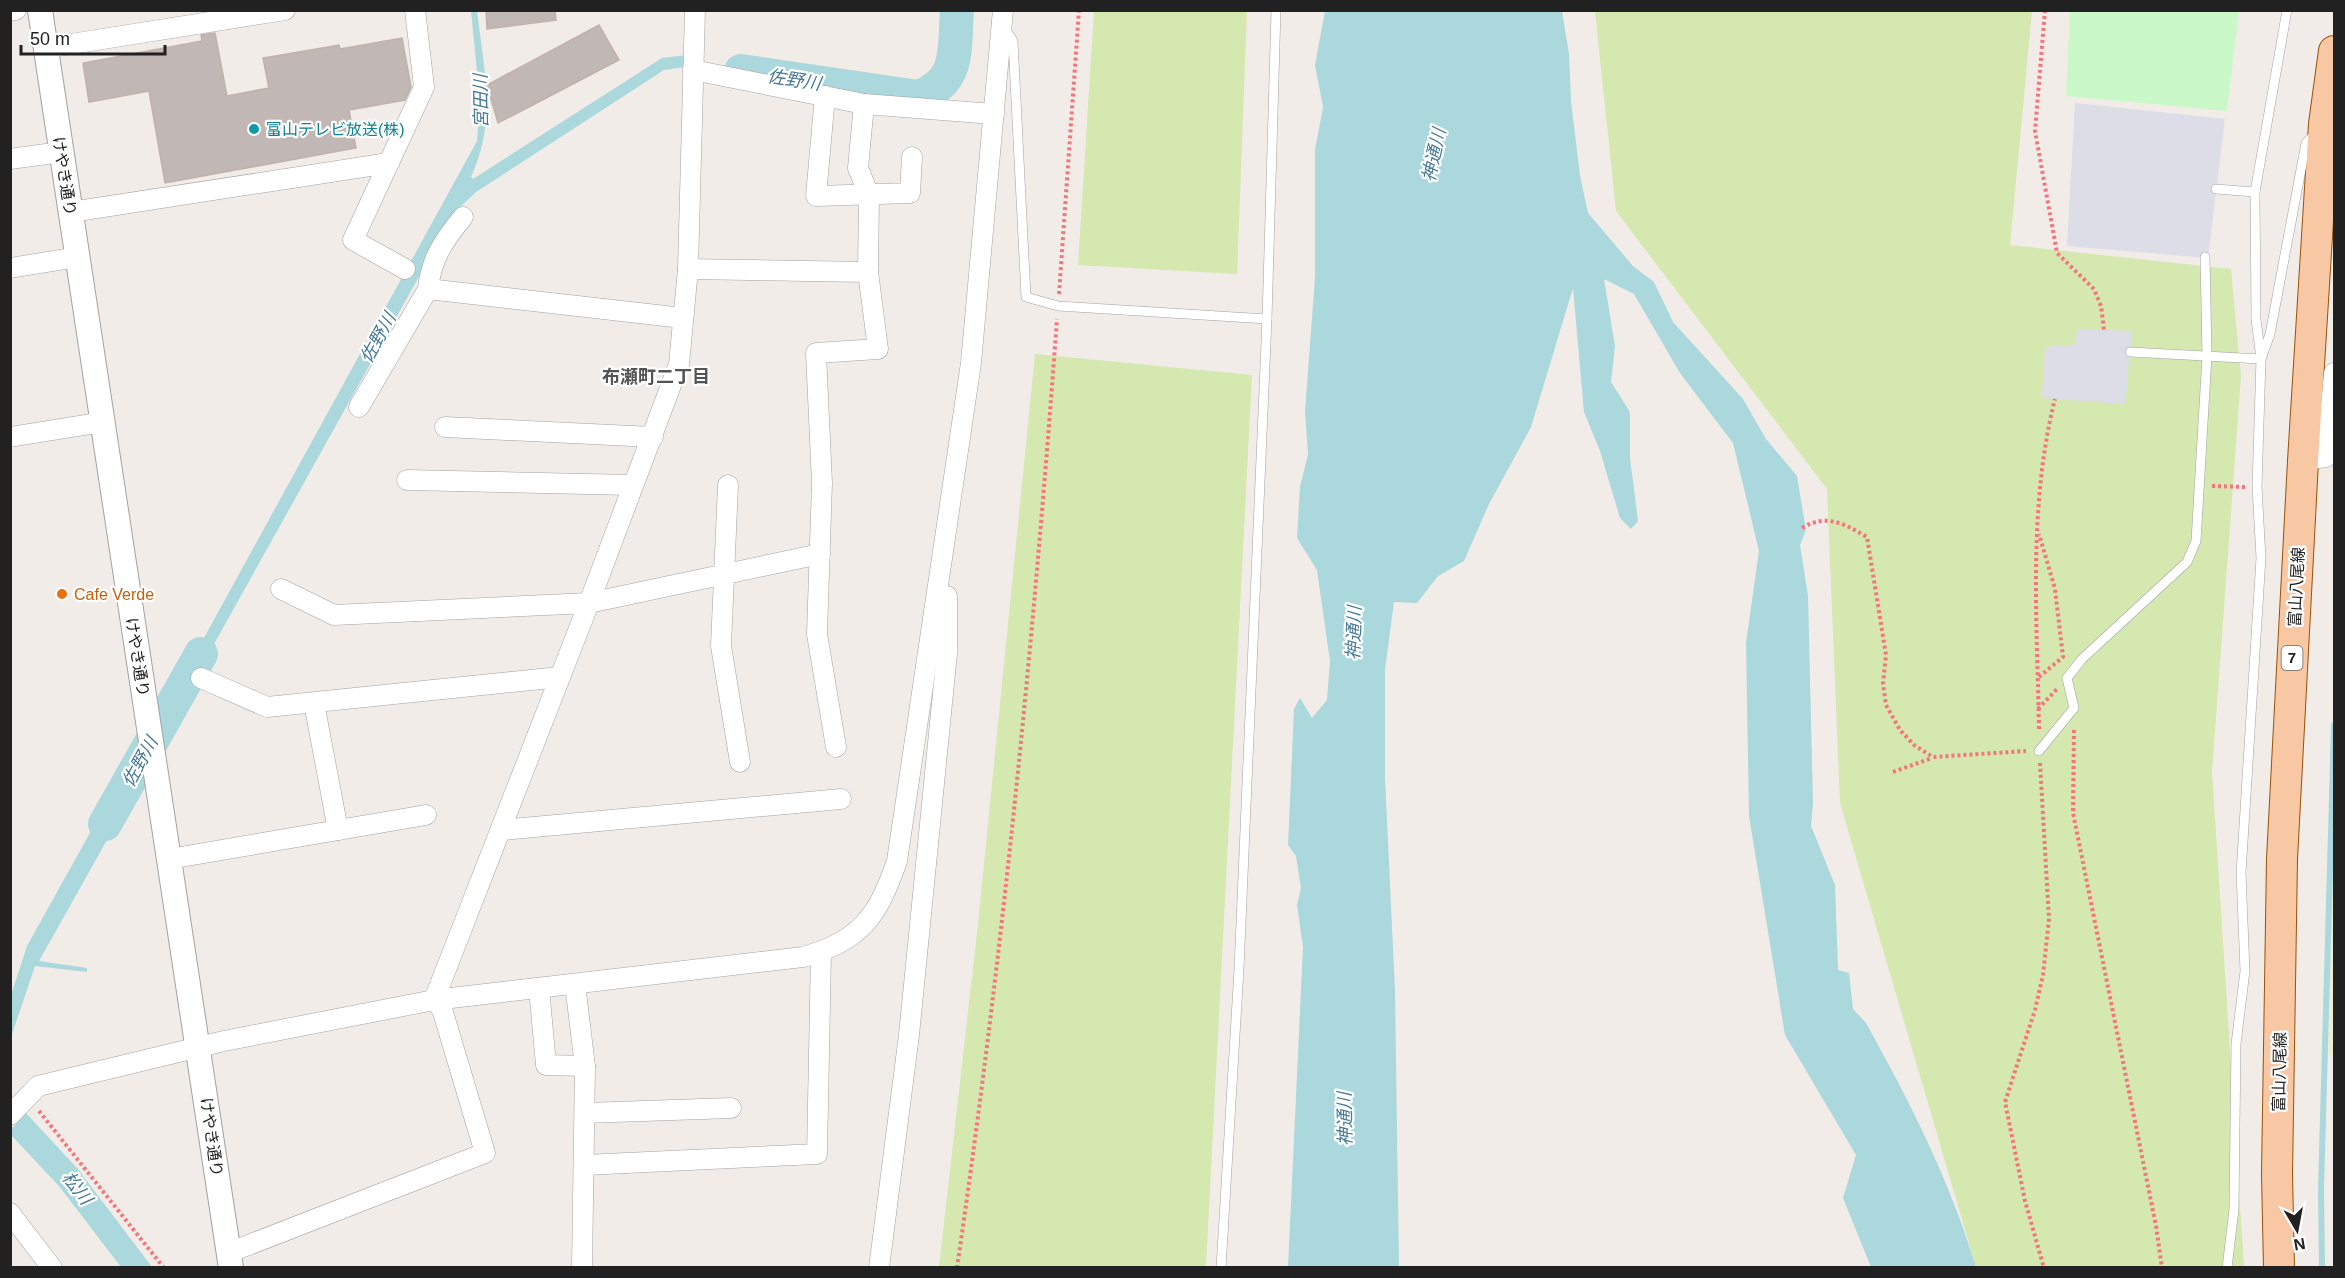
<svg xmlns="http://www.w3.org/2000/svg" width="2345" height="1278" font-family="Helvetica,'Noto Sans JP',sans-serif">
<rect width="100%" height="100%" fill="#f1ece8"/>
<path fill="#eeecd4" d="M 2334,795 L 2334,1055 L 2327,1055 L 2332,850 Z"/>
<g fill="#d4e8b0">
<path d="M 1094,11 L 1247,11 L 1237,274 L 1078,265 Z"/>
<path d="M 1595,11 L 2032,11 L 2010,245 L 2231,269 L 2241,376 L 2212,772 L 2244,1267 L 1976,1267 L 1840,803 L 1827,489 L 1616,211 Z"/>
<path d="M 1035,354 L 1252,375 L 1206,1267 L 939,1267 L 978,924 Z"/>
</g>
<path fill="#cbf8c8" d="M 2070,11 L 2239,11 L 2227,111 L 2066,96 Z"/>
<g fill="#dcdde6">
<path d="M 2075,103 L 2225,119 L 2208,258 L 2067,246 Z"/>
<path d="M 2078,329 L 2132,331 L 2125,404 L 2042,398 L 2045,349 L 2054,345 L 2074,346 Z"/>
</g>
<g fill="#aad8dc">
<path d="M 471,11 L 477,11 C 484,69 497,121 471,177 L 473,179 L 662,58 L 687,55 L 686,67 L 664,70 L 476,192 L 455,212 L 180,705 L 177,687 L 477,141 L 480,101 Z"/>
<path d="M 952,11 L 965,11 C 962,42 967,95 925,103 C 915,105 902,102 892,102 L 890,90 C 955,95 948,61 952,11 Z"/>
<path d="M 1325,11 L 1562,11 L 1569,54 L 1571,101 L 1580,176 L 1588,213 L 1633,266 L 1654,282 L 1673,322 L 1743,399 L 1766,439 L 1797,476 L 1806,530 L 1800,545 L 1808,596 L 1813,803 L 1811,826 L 1835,885 L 1838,970 L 1849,973 L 1853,1009 L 1866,1023 C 1910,1102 1950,1181 1976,1267 L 1871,1267 L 1843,1198 L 1856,1155 L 1785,1035 L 1749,816 L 1746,643 L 1759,551 L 1733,443 L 1680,373 L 1634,294 L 1604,279 L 1615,346 L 1611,382 L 1630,412 L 1630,458 L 1638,521 L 1631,529 L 1620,518 L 1600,451 L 1584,412 L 1573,288 L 1531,427 L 1489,504 L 1464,561 L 1438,576 L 1417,603 L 1394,602 L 1385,670 L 1385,778 L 1395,991 L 1399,1267 L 1288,1267 L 1303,947 L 1297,905 L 1301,888 L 1296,856 L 1288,845 L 1294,709 L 1300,698 L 1312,718 L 1327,700 L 1330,661 L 1317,570 L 1297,538 L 1300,487 L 1308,454 L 1305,412 L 1315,277 L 1315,150 L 1323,107 L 1315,65 Z"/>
<path d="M 125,770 L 130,799 L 39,961 L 87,968 L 87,972 L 35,966 L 11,1037 L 11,995 L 27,946 Z"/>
<path d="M 25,1112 L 77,1168 L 152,1267 L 121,1267 L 59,1186 L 11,1135 L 11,1130 Z"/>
</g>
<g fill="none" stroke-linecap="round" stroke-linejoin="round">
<path stroke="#aad8dc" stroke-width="6" d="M 2322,1268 L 2321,1189 L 2334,725"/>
<g stroke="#aad8dc" stroke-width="34">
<path d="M 741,71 L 918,97 C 961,82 954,49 957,10"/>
<path d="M 105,824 L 201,654"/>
</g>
</g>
<g fill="#c1b7b4" stroke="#c2b1aa" stroke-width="1.5">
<path d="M 486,10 L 555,10 L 556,20 L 487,29 Z"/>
<path d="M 599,25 L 619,60 L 498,123 L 487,85 Z"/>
<path d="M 215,33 L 227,96 L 269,88 L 263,58 L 339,45 L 340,49 L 402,38 L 411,87 L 405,100 L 349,110 L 356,148 L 165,183 L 149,91 L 89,102 L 83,63 L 202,41 L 201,35 Z"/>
</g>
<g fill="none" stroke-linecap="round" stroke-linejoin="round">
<defs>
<g id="service">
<path d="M 1005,28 L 1013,41 L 1026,297 L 1058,306 L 1267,319 L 1239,969 L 1221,1268"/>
<path d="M 2216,189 L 2255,192"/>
<path d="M 1267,319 L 1276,10"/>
<path d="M 2130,352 L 2261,359 L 2270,334 L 2306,143 L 2315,134"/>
<path d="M 2039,751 L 2074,708 L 2067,678 L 2082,659 L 2187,562 L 2196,541 L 2207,356 L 2205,257"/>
<path d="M 2227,1268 L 2234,1209 L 2236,1044 L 2245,971 L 2241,873 L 2261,558 L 2257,487 L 2261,359 L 2256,319 L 2255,192 L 2287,10"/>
</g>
<g id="minor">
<path d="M 10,11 L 16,10"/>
<path d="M 46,48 L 285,10"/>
<path d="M 693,70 L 864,104 L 994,114"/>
<path d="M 825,96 L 816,196 L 910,193 L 912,157"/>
<path d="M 10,159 L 61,152"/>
<path d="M 71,212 L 389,163"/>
<path d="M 10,268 L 78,257"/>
<path d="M 405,269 L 353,240 L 424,87 L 415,10"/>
<path d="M 688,269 L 868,272"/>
<path d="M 428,289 C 431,259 444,240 463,217"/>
<path d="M 359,407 L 428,289 L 683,318"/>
<path d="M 445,427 L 653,437"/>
<path d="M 10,437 L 103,422"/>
<path d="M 2303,461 L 2326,457 L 2334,373"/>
<path d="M 407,480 L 632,485"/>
<path d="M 728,485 L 721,646 L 740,762"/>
<path d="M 281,589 L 334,615 L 589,603 L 820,554"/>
<path d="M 201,678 L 267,707 L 560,677"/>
<path d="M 314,703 L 338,830"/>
<path d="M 836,747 L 817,634 L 822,483 L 816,353 L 878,349 L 868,272 L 869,195 L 858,168 L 864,104"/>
<path d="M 501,830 L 841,799"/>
<path d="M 169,859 L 426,815"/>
<path d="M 575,984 L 585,1066 L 582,1268"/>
<path d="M 539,988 L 546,1065 L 585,1066"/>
<path d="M 585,1113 L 731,1108"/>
<path d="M 10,1115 L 38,1086 L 224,1041 L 434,1000 L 803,957 C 861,941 878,916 897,861 L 971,363 L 1003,10"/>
<path d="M 584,1165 L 817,1154 L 821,952"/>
<path d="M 10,1213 L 52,1268"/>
<path d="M 228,1253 L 485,1153 L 442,1009 L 434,1000 L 589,603 L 679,364 L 688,269 L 695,10"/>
<path d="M 879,1268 L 909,1035 L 947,653 L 947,596"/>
</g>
<path id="tertiary" d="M 40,10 L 231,1268"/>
<path id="primary" d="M 2279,1268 L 2277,1174 L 2282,859 L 2303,461 L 2324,124 L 2334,51"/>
</defs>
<use href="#service" stroke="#a2a2a2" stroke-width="10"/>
<use href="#minor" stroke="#a2a2a2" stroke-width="21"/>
<use href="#tertiary" stroke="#a2a2a2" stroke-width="26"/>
<use href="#primary" stroke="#975206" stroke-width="32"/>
<g stroke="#f4757b" stroke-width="4" stroke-dasharray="3 3" stroke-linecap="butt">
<path d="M 2045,10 L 2035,131 L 2057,253 L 2094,289 L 2101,306 L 2104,330"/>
<path d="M 1059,294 L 1079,10"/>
<path d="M 2212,486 L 2246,487"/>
<path d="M 1802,528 C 1826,513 1845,524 1867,537 L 1886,655 L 1883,684 L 1886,705 L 1900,730 L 1914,745 L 1933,757 L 2026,751"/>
<path d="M 2039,677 L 2063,657 L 2055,589 L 2039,534"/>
<path d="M 2038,709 L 2057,689"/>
<path d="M 2039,729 C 2037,619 2028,506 2055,399"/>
<path d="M 2074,730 L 2073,813 L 2156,1226 L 2162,1268"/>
<path d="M 2040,763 L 2049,919 L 2043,975 L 2035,1010 L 2005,1102 L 2025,1201 L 2044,1268"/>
<path d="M 1893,772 L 1932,758"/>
<path d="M 39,1111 L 164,1268"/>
<path d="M 957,1268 C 1003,953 1034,636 1057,319"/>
</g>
<use href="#service" stroke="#fff" stroke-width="9"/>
<use href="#minor" stroke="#fff" stroke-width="20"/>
<use href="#tertiary" stroke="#fff" stroke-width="24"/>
<use href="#primary" stroke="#f8c8a5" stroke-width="30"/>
</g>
<circle fill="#0f9aa8" stroke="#fff" stroke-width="2" cx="254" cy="129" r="6"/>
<circle fill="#e8710a" stroke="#fff" stroke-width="2" cx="62" cy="594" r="6"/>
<g text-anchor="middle" stroke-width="4.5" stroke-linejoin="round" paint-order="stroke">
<rect fill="#fff" stroke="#646464" stroke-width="1.5" x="2281.5" y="646" width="21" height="24" rx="4.5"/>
<g font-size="15" font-weight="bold" fill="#212121">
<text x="2292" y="663">7</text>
</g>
<g font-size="16" fill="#0d838f" stroke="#fff" text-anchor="start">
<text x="266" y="135">富山テレビ放送(株)</text>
</g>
<g font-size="16" fill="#212121" stroke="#fff">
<text transform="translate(65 176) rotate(81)" y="6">けやき通り</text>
<text transform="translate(2296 587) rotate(-87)" y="6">富山八尾線</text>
<text transform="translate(138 657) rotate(81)" y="6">けやき通り</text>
<text transform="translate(2279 1072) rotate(-89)" y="6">富山八尾線</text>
<text transform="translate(212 1137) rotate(82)" y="6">けやき通り</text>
</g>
<g font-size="16" fill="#c56008" stroke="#fff" text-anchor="start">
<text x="74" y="600">Cafe Verde</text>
</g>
<g font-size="18" font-style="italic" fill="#477a96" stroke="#fff">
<text transform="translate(794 80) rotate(9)" y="6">佐野川</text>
<text transform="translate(481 101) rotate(-91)" y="6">宮田川</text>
<text transform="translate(1434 155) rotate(-78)" y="6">神通川</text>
<text transform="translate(378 338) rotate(-61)" y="6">佐野川</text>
<text transform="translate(1354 633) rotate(-88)" y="6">神通川</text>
<text transform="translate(140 762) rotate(-61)" y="6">佐野川</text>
<text transform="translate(1345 1119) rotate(-91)" y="6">神通川</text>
<text transform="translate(77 1188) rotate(52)" y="6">松川</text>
</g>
<g font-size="18" font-weight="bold" fill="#545454" stroke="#fff">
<text x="656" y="383">布瀬町二丁目</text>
</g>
</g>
<rect width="2345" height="1278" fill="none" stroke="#212121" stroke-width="24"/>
<g transform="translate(2297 1230) rotate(170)" stroke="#ffffff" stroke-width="4.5" paint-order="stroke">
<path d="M0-4.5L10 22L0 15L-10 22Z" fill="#212121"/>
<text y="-9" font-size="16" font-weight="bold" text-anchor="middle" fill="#212121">N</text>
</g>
<path d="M21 45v9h144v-9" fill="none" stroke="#212121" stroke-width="3"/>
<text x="30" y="45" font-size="18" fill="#212121" stroke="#ffffff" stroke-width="4.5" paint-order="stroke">50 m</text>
</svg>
